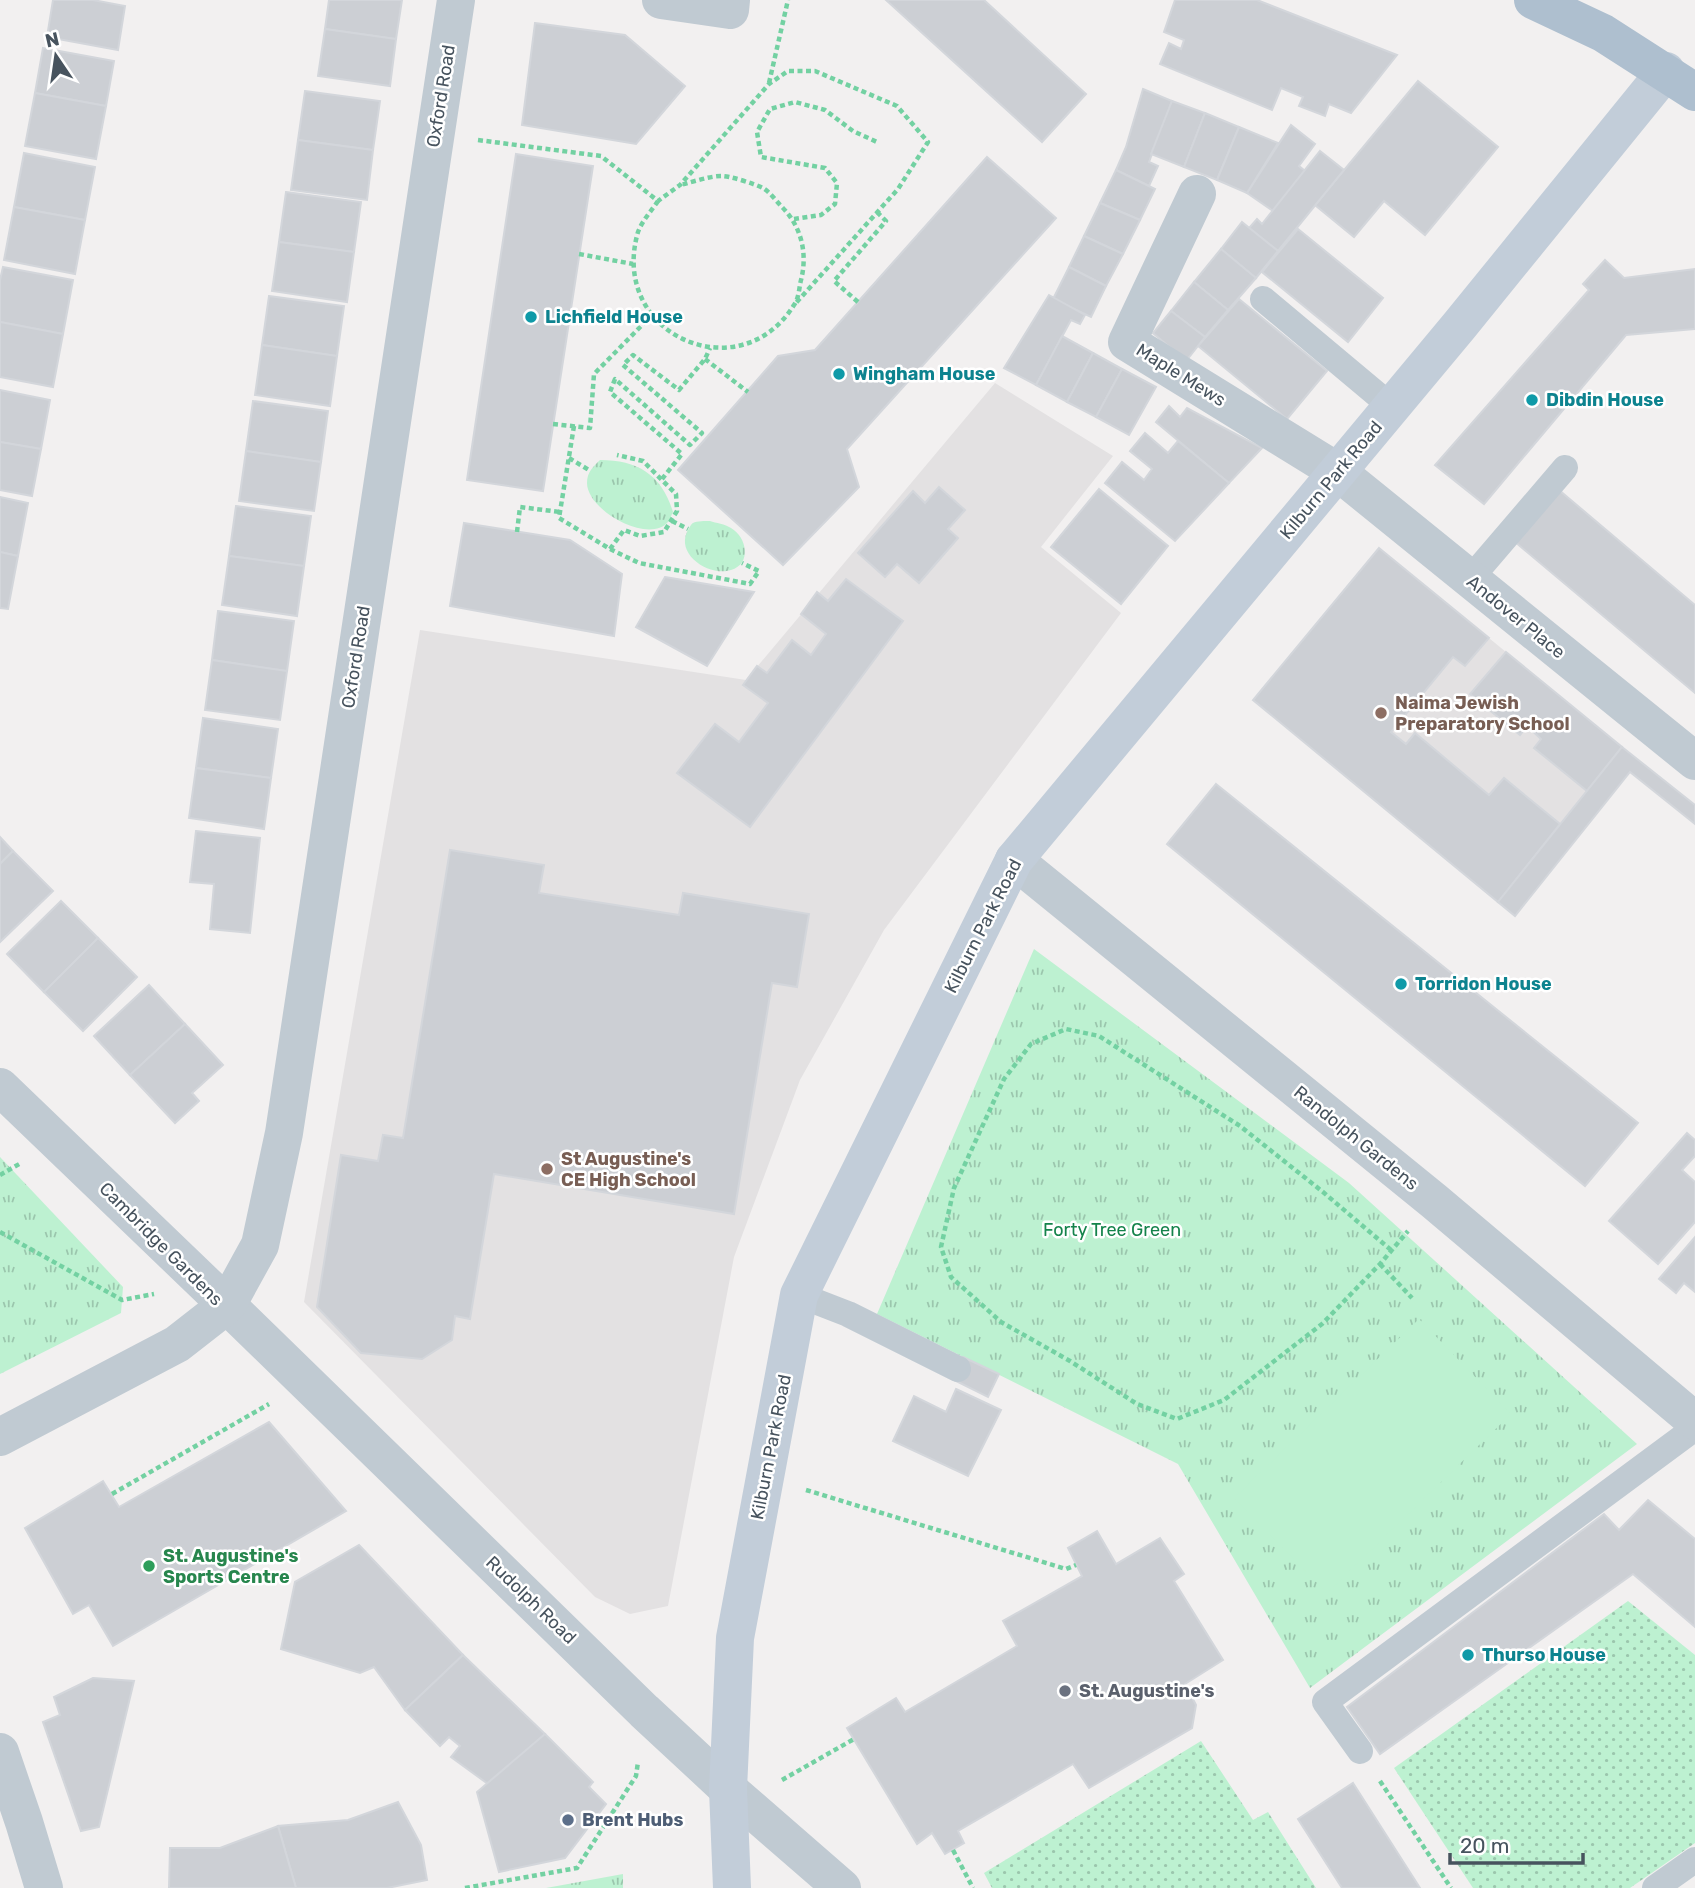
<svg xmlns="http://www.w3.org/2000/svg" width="1695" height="1888" font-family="Rubik,sans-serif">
<defs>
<pattern id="grass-dots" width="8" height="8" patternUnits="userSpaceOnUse" patternTransform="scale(1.75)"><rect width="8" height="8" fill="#bdf1d1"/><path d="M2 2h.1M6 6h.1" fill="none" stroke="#9bc6ad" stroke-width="1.8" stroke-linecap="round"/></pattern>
<pattern id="park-tufts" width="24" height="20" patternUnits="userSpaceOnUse" patternTransform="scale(1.75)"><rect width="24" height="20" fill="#bdf1d1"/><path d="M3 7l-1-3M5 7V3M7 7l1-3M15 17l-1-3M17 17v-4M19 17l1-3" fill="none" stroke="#9bc6ad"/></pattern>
</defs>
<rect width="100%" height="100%" fill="#f2f0f0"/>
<g fill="#e3e1e2">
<path d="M 995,383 L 1113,456 L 1041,547 L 1121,613 L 884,930 L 800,1080 L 734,1257 L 668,1606 L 630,1614 L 595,1597 L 304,1302 L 420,630 L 746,680 Z"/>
<path d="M 1379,548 L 1506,652 L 1471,695 L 1519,734 L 1527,726 L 1541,739 L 1534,748 L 1587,791 L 1498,902 L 1253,700 Z"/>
</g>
<g fill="url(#grass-dots)">
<path d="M 1628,1601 L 1695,1655 L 1695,1843 L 1630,1888 L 1473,1888 L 1394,1768 Z"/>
<path d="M 1201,1741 L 1253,1820 L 1268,1812 L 1316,1888 L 992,1888 L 984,1873 Z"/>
</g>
<g fill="url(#park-tufts)">
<path d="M 600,460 C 638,460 662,475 673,512 C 671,516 670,519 668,522 C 648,545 587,510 587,483 C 587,472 593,467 600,460 Z"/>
<path d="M 710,521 C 716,523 725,524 731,528 C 747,537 752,564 731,570 C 711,577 676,556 687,532 C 688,530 691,524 693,523 C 697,521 705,521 710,521 Z"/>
<path d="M 1034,949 L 1349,1183 L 1637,1444 L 1310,1688 L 1178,1464 L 877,1314 Z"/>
<path d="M 0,1157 L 123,1287 L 121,1313 L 0,1374 Z"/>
<path d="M 623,1874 L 623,1888 L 546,1888 Z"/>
</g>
<path fill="#bdf1d1" d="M 1419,1319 L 1511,1414 L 1327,1593 L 1234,1498 Z"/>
<g fill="#cccfd4" stroke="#d3d6db" stroke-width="2">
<path d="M 53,0 L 93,0 L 125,6 L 118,50 L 47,37 Z"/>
<path d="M 329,0 L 402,0 L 396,39 L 325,29 Z"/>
<path d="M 886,0 L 984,0 L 1086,94 L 1042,142 Z"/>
<path d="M 1175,0 L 1257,0 L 1397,55 L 1351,113 L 1329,104 L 1325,116 L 1299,106 L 1303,97 L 1281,88 L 1272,110 L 1160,64 L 1169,43 L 1181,49 L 1184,40 L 1164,32 Z"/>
<path d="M 535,23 L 625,35 L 685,86 L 636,144 L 522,125 Z"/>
<path d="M 325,29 L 396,39 L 390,86 L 318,76 Z"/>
<path d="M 43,48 L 114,61 L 106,106 L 35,93 Z"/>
<path d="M 1418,81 L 1498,147 L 1425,235 L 1384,201 L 1354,237 L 1315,205 Z"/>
<path d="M 1143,89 L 1172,101 L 1149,162 L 1158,166 L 1149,186 L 1116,170 L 1126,147 Z"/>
<path d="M 305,91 L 380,101 L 373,150 L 298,140 Z"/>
<path d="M 35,93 L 106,106 L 96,159 L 25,146 Z"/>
<path d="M 1172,101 L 1205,113 L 1184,167 L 1151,154 Z"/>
<path d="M 1205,113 L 1239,127 L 1217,180 L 1184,167 Z"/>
<path d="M 1291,125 L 1315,144 L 1299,166 L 1305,171 L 1273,211 L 1247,193 Z"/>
<path d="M 1239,127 L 1278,143 L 1247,193 L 1217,180 Z"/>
<path d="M 298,140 L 373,150 L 367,200 L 291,190 Z"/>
<path d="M 1320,151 L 1344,170 L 1278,251 L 1249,228 L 1257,219 L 1262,224 Z"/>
<path d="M 24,153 L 95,167 L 85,220 L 14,207 Z"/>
<path d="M 516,154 L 593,166 L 543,491 L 467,480 Z"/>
<path d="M 987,157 L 1056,218 L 847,449 L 859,487 L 783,565 L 678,470 L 778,356 L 815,350 Z"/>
<path d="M 1116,170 L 1155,189 L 1140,220 L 1100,203 Z"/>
<path d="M 286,192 L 361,202 L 354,252 L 279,242 Z"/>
<path d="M 1100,203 L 1140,220 L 1123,254 L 1084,236 Z"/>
<path d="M 14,207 L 85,220 L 75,274 L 4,260 Z"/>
<path d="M 1242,222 L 1278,251 L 1256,278 L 1221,249 Z"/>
<path d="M 1298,229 L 1383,298 L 1348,342 L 1262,272 Z"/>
<path d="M 1084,236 L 1123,254 L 1106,286 L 1069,267 Z"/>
<path d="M 279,242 L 354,252 L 347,302 L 272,291 Z"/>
<path d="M 1221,249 L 1256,278 L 1228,310 L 1194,282 Z"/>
<path d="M 1605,260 L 1624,278 L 1695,269 L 1695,329 L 1626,335 L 1484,504 L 1435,465 L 1589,290 L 1583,284 Z"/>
<path d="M 3,267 L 73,280 L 63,334 L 0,322 L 0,280 Z"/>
<path d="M 1069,267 L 1106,286 L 1091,317 L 1053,299 Z"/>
<path d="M 1194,282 L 1228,310 L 1205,337 L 1171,311 Z"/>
<path d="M 1049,295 L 1085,315 L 1080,324 L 1071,320 L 1036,385 L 1004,368 Z"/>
<path d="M 269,296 L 344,306 L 337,356 L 262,345 Z"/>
<path d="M 1239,299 L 1327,371 L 1287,419 L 1198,346 Z"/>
<path d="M 1171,311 L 1205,337 L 1186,361 L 1153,333 Z"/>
<path d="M 0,322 L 63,334 L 53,387 L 0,377 Z"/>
<path d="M 1062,336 L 1093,353 L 1067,402 L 1036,385 Z"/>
<path d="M 262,345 L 337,356 L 330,406 L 255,395 Z"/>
<path d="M 1093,353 L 1122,369 L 1096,417 L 1067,402 Z"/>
<path d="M 1122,369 L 1156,387 L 1129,435 L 1096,417 Z"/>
<path d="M 0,390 L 50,400 L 41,449 L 0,442 Z"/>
<path d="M 253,401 L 328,411 L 321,462 L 246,451 Z"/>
<path d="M 1169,406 L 1180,417 L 1187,408 L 1262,448 L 1229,483 L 1156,422 Z"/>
<path d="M 1145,433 L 1168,453 L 1178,441 L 1229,483 L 1175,541 L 1105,483 L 1122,462 L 1144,480 L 1152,469 L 1130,451 Z"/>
<path d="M 0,442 L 41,449 L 32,496 L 0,490 Z"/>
<path d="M 246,451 L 321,462 L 314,511 L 239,501 Z"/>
<path d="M 939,487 L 965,510 L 948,529 L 958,538 L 919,583 L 897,564 L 885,577 L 858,553 L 913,491 L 925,503 Z"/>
<path d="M 1099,489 L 1168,546 L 1121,604 L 1051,547 Z"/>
<path d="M 1559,490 L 1695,605 L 1695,693 L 1515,542 Z"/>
<path d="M 0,497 L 28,503 L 18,556 L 0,552 Z"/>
<path d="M 236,506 L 311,516 L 304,566 L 229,556 Z"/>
<path d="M 464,523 L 570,540 L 622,574 L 614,636 L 450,606 Z"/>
<path d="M 1379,548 L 1489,638 L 1465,666 L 1453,657 L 1391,732 L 1406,744 L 1415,733 L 1489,795 L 1504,778 L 1560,824 L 1498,902 L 1253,700 Z"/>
<path d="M 0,552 L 18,556 L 8,609 L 0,608 Z"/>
<path d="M 229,556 L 304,566 L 297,616 L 222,605 Z"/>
<path d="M 665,577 L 754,592 L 707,666 L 636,627 Z"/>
<path d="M 846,579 L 903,621 L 750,827 L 677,773 L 715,724 L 739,742 L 768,703 L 743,685 L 757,666 L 767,673 L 792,640 L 811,655 L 826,634 L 801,614 L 817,592 L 828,601 Z"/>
<path d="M 218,611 L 294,621 L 287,671 L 212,660 Z"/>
<path d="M 1506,652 L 1622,747 L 1587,791 L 1534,748 L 1541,739 L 1527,726 L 1520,735 L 1470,694 Z"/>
<path d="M 212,660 L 287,671 L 280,720 L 205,710 Z"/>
<path d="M 203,718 L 278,729 L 271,778 L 196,768 Z"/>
<path d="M 1622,747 L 1695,805 L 1695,824 L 1630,772 L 1515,916 L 1498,902 Z"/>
<path d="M 196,768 L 271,778 L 264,829 L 189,818 Z"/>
<path d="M 1216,784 L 1638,1123 L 1585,1186 L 1167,844 Z"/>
<path d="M 196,831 L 260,838 L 250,933 L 210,929 L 214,884 L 190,882 Z"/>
<path d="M 0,837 L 13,851 L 0,864 Z"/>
<path d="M 450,850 L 544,865 L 539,893 L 679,915 L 683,893 L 809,914 L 797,987 L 772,983 L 734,1214 L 494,1174 L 470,1319 L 455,1316 L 452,1340 L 422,1359 L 361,1353 L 317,1307 L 341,1155 L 378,1161 L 383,1135 L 403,1138 Z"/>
<path d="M 13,851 L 53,891 L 0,942 L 0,864 Z"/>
<path d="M 61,901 L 98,938 L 44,992 L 7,954 Z"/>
<path d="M 98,938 L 137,977 L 83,1031 L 44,992 Z"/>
<path d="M 149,985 L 185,1024 L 130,1075 L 94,1036 Z"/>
<path d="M 185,1024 L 223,1065 L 192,1093 L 199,1101 L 175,1123 L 130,1075 Z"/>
<path d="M 1687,1133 L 1695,1140 L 1695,1156 L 1682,1170 L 1695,1182 L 1695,1222 L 1658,1264 L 1609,1221 Z"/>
<path d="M 1695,1237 L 1695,1292 L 1684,1283 L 1676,1293 L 1659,1279 Z"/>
<path d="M 963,1357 L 999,1374 L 988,1397 L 952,1379 Z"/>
<path d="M 956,1389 L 1001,1410 L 968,1476 L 893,1441 L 914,1396 L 946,1412 Z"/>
<path d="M 269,1422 L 346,1511 L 113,1646 L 89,1605 L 73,1614 L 25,1528 L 103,1481 L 119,1507 Z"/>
<path d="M 1648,1500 L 1695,1539 L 1695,1627 L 1633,1574 L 1380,1754 L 1347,1707 L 1604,1514 L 1619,1530 Z"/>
<path d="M 1097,1531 L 1116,1564 L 1160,1538 L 1184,1574 L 1174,1581 L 1223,1660 L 1185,1684 L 1196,1705 L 1192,1728 L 1089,1788 L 1073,1764 L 958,1831 L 964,1843 L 945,1854 L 932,1833 L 917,1844 L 847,1728 L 896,1698 L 905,1712 L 1017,1646 L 1003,1621 L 1082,1576 L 1068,1548 Z"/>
<path d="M 359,1545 L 463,1655 L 405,1710 L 374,1667 L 360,1673 L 281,1649 L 295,1582 Z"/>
<path d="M 463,1655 L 545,1734 L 488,1784 L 451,1757 L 460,1746 L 449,1737 L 440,1746 L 405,1710 Z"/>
<path d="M 93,1678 L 134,1681 L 99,1827 L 81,1831 L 43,1722 L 60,1715 L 54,1697 Z"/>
<path d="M 545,1734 L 593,1782 L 589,1787 L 606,1804 L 565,1858 L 499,1872 L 477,1792 Z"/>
<path d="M 1353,1783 L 1420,1888 L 1342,1888 L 1298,1819 Z"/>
<path d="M 398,1802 L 421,1845 L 427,1880 L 387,1888 L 296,1888 L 278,1826 L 348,1820 Z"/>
<path d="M 278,1826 L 296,1888 L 169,1888 L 170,1848 L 220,1848 Z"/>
</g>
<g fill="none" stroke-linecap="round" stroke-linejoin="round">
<g stroke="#73d1a2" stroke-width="4.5" stroke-dasharray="5 3.5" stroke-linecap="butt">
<path d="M 769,83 L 788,0"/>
<path d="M 478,140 L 601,156 L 658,201 L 680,185 L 769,84 L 788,71 L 815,71 L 897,106 L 928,142 L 898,189 L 796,303"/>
<path d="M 658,201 C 652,210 642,221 638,232 C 608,335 740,392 794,305 C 799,298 799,288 801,280 C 808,253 801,226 782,207 C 776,201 770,192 763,188 C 755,184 730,176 722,176 C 709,176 693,182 680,185"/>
<path d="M 794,219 L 821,215 L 835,204 L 837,183 L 825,168 L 761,157 L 757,132 L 770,109 L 795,102 L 825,110 L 853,131 L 877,142"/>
<path d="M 579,254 L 633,264"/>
<path d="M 858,302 L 834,281 L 886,221 L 877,212"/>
<path d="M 705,359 L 748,392"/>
<path d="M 553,424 L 590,428 L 594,374 L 651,316"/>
<path d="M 574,426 L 559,518 L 610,549 L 639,563 L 750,584 L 759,571 L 742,563"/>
<path d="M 569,458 L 589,470"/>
<path d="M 662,479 L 682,454 L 610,392 L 615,379 L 690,445 L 702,433 L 623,365 L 633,355 L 679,390 L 705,359 L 710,348"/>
<path d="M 672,521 L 688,529"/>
<path d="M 517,532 L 520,507 L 560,512"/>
<path d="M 610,549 L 624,530 L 640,536 L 664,532 L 677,511 L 676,494 L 643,461 L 617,455"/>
<path d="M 0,1175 L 21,1163"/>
<path d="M 0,1232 L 122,1300 L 154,1294"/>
<path d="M 1391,1250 L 1323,1192 L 1240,1126 L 1099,1036 L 1066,1029 L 1031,1044 L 1004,1079 L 954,1188 L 941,1247 L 951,1277 L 1001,1322 L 1070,1361 L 1137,1404 L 1177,1419 L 1224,1400 L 1322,1324 L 1380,1264 L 1408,1231"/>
<path d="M 1380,1264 L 1412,1298"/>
<path d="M 806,1490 L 1066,1569 L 1076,1565"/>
<path d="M 112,1494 L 269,1404"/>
<path d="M 782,1780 L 854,1739"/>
<path d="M 1380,1781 L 1451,1888"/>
<path d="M 953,1850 L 973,1888"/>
<path d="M 465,1888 L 577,1868 L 636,1776 L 638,1762"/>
</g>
<g stroke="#c0cad2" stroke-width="26">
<path d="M 1263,299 L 1392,407"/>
<path d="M 1470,579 L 1565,468"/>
<path d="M 799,1295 L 848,1314 L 958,1369"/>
<path d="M 1360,1751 L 1325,1702 L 1695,1428"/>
<path d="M 1655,1888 L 1695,1860"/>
</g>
<g stroke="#c0cad2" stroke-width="38">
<path d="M 661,0 L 730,10 L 731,0"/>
<path d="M 1197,194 L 1127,342 L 1338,472 L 1695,761"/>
<path d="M 1014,860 L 1434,1201 L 1695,1421"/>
<path d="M 0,1087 L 227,1305 L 644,1711 L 728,1789 L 842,1888"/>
<path d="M 0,1437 L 177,1344 L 227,1305 L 260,1245 L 284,1133 L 456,0"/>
<path d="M 0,1752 L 24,1822 L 44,1888"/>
</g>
<path stroke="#c2cdd9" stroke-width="38" d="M 732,1888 L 728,1789 L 735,1638 L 799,1295 L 1014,860 L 1459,326 L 1666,71"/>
<path stroke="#aebfcf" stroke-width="38" d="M 1533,0 L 1603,33 L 1695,92"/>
</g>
<g fill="#0f9aa8" stroke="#fff" stroke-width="2.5">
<circle cx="531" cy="317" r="7"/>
<circle cx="839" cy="374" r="7"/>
<circle cx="1532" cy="400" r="7"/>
<circle cx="1401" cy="984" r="7"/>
<circle cx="1468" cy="1655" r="7"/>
</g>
<g fill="#8d6e63" stroke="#fff" stroke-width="2.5">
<circle cx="1381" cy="713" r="7"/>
<circle cx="547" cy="1169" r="7"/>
</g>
<circle fill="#2e9e5b" stroke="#fff" stroke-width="2.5" cx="149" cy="1566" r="7"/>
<circle fill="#6b7280" stroke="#fff" stroke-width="2.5" cx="1065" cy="1691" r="7"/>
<circle fill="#5c6f8a" stroke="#fff" stroke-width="2.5" cx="568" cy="1820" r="7"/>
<g text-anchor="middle" stroke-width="5" stroke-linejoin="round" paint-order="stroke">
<g font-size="18" fill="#47535e" stroke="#fff">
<text transform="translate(441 96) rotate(-81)" y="6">Oxford Road</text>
<text transform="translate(1181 375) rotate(32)" y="6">Maple Mews</text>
<text transform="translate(1331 480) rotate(-50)" y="6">Kilburn Park Road</text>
<text transform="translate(1516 617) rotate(39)" y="6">Andover Place</text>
<text transform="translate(356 657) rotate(-81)" y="6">Oxford Road</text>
<text transform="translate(983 926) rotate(-63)" y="6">Kilburn Park Road</text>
<text transform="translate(1356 1138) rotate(39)" y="6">Randolph Gardens</text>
<text transform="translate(161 1244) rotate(45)" y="6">Cambridge Gardens</text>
<text transform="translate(771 1447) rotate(-79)" y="6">Kilburn Park Road</text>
<text transform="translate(531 1600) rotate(44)" y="6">Rudolph Road</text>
</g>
<g font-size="18" font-weight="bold" fill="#0d838f" stroke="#fff" text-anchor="start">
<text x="545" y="323">Lichfield House</text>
<text x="853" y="380">Wingham House</text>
<text x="1546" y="406">Dibdin House</text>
<text x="1415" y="990">Torridon House</text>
<text x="1482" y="1661">Thurso House</text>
</g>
<g font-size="18" font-weight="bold" fill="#785e54" stroke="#fff" text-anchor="start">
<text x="1395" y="709">Naima Jewish<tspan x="1395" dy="21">Preparatory School</tspan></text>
<text x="561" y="1165">St Augustine's<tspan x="561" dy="21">CE High School</tspan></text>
</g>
<g font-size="18" fill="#14834b" stroke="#fff">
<text x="1112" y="1236">Forty Tree Green</text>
</g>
<g font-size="18" font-weight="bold" fill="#27864d" stroke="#fff" text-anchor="start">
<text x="163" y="1562">St. Augustine's<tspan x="163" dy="21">Sports Centre</tspan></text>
</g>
<g font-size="18" font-weight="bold" fill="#5b616d" stroke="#fff" text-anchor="start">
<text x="1079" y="1697">St. Augustine's</text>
</g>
<g font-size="18" font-weight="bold" fill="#4e5e75" stroke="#fff" text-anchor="start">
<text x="582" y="1826">Brent Hubs</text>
</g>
</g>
<g transform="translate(56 56) rotate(347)" stroke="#ffffff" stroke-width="5" paint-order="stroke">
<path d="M0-5L12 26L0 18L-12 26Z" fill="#47535e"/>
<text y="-10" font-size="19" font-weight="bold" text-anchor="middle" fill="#47535e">N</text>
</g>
<path d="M1450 1853v10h133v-10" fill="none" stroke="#47535e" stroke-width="3.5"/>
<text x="1460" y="1853" font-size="21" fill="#47535e" stroke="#ffffff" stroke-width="5" paint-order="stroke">20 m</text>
</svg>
